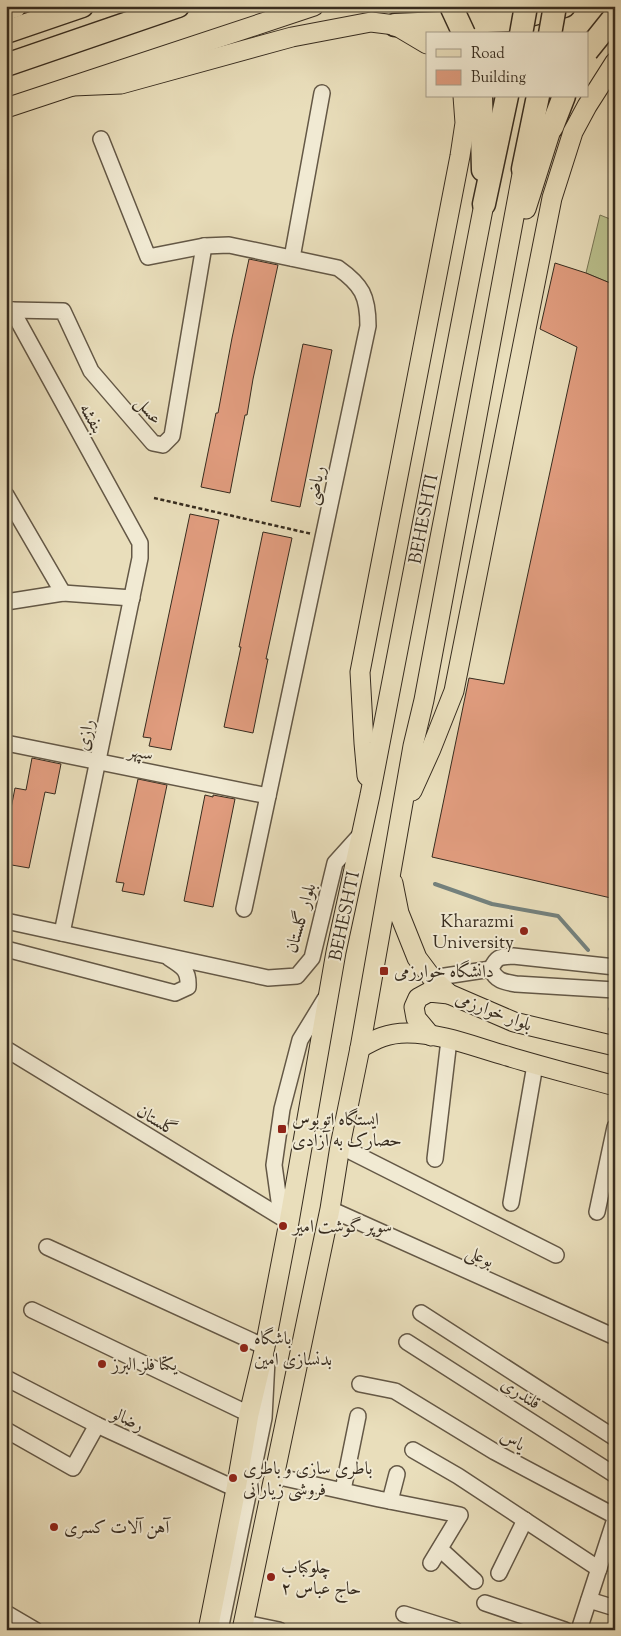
<svg xmlns="http://www.w3.org/2000/svg" width="621" height="1636" font-family="'Sorts Mill Goudy',Amiri,serif">
<rect width="100%" height="100%" fill="#e9debb"/>
<filter id="stains"><feTurbulence type="fractalNoise" baseFrequency=".004" numOctaves="4"/><feColorMatrix values="0 0 0 0 .2 0 0 0 0 .09 0 0 0 0 .02 0 0 0 .5 -.17"/></filter>
<radialGradient id="worn" r=".72"><stop offset=".6" stop-color="#630" stop-opacity="0"/><stop offset="1" stop-color="#630" stop-opacity=".3"/></radialGradient>
<path fill="#bac08d" stroke="#787656" d="M 600,215 L 615,221 L 615,285 L 586,273 Z"/>
<g fill="none" stroke-linecap="round" stroke-linejoin="round">
<g stroke="#74817d" stroke-width="4">
<path d="M 435,884 L 492,904 L 558,916 L 588,950"/>
<path d="M 610,1009 L 615,1010"/>
</g>
</g>
<g fill="#e09c7e" stroke="#372c1f">
<path d="M 249,259 L 278,265 L 253,379 L 247,415 L 245,415 L 230,493 L 201,487 L 216,413 L 218,413 L 232,338 Z"/>
<path d="M 555,263 L 586,273 L 615,285 L 615,881 L 611,898 L 432,857 L 469,678 L 504,684 L 577,347 L 540,329 Z"/>
<path d="M 303,344 L 332,350 L 300,507 L 271,501 Z"/>
<path d="M 190,514 L 219,520 L 171,750 L 149,746 L 151,738 L 143,737 Z"/>
<path d="M 263,532 L 292,538 L 266,659 L 268,659 L 253,733 L 224,727 L 241,647 L 239,647 Z"/>
<path d="M 32,758 L 61,764 L 55,794 L 45,792 L 29,868 L 6,864 L 6,834 L 15,788 L 26,790 Z"/>
<path d="M 138,779 L 167,785 L 144,895 L 122,891 L 124,883 L 116,882 Z"/>
<path d="M 205,795 L 213,797 L 213,795 L 235,799 L 213,907 L 184,901 Z"/>
</g>
<g fill="none" stroke-linecap="round" stroke-linejoin="round">
<defs>
<g id="minor">
<path d="M 101,139 L 148,257 L 204,246 L 229,245 L 338,268 C 362,285 368,296 368,326 L 244,909"/>
<path d="M 292,258 L 322,93"/>
<path d="M 12,310 L 140,543 L 140,558 L 62,933"/>
<path d="M 6,312 L 12,310 L 63,311 L 91,371 L 153,443 L 163,445 L 172,436 L 204,246"/>
<path d="M 6,495 L 63,593"/>
<path d="M 6,602 L 63,593 L 132,598"/>
<path d="M 6,743 L 268,796"/>
<path d="M 6,921 L 268,978 L 297,976 L 312,958 L 335,863 L 362,833"/>
<path d="M 6,949 L 175,993 L 188,987 C 189,970 183,967 169,958"/>
<path d="M 615,967 L 513,956 C 500,957 497,956 491,969 C 496,981 504,982 516,984 L 615,990"/>
<path d="M 432,978 L 491,969"/>
<path d="M 6,1049 L 289,1222"/>
<path d="M 340,1146 L 556,1255"/>
<path d="M 435,1159 L 449,1040"/>
<path d="M 511,1203 L 535,1065"/>
<path d="M 330,1209 L 615,1337"/>
<path d="M 597,1212 L 615,1127"/>
<path d="M 289,1222 L 279,1201 L 274,1165 L 282,1109 L 300,1040 L 325,999"/>
<path d="M 47,1247 L 265,1347"/>
<path d="M 32,1310 L 249,1414"/>
<path d="M 421,1313 L 615,1438"/>
<path d="M 407,1342 L 615,1475"/>
<path d="M 6,1378 L 97,1425 L 236,1489"/>
<path d="M 360,1384 L 395,1391 L 495,1452 L 615,1516"/>
<path d="M 6,1430 L 73,1468 L 97,1425"/>
<path d="M 413,1450 L 458,1476 L 599,1569"/>
<path d="M 275,1476 L 379,1499 L 460,1515 L 431,1563"/>
<path d="M 343,1490 L 358,1416"/>
<path d="M 390,1501 L 397,1474"/>
<path d="M 440,1549 L 475,1581"/>
<path d="M 499,1573 L 525,1520"/>
<path d="M 589,1600 L 615,1608"/>
<path d="M 485,1603 L 565,1630"/>
<path d="M 6,1613 L 35,1630"/>
<path d="M 404,1614 L 455,1630"/>
<path d="M 244,1623 L 279,1630"/>
<path d="M 220,1630 L 264,1418 L 267,1360"/>
<path d="M 579,1630 L 615,1519"/>
</g>
<g id="major">
<path d="M 73,86 L 121,84 L 292,37 L 371,22 L 395,25 L 427,44"/>
<path d="M 6,108 L 314,6"/>
<path d="M 526,209 L 552,127"/>
<path d="M 367,776 L 364,743 L 360,672 L 460,156 L 465,123 L 463,96"/>
<path d="M 412,791 L 431,749 L 454,691 L 552,198 L 573,132 L 587,106 L 615,62"/>
<path d="M 393,883 L 399,913 L 417,958 L 432,978 L 449,994 L 514,1022 L 615,1046"/>
<path d="M 431,1036 L 416,1018 L 414,1007 L 418,998 L 429,992 L 449,994"/>
<path d="M 360,1048 C 376,1039 387,1033 407,1033 C 441,1033 475,1047 507,1056 C 543,1067 579,1076 615,1086"/>
<path d="M 208,1630 L 236,1489 L 249,1414 L 265,1347 L 289,1222 L 336,952 L 370,795 L 484,204"/>
<path d="M 242,1630 L 330,1209 L 340,1146 L 360,1048 L 413,746 L 424,700 L 523,169"/>
</g>
<g id="highway">
<path d="M 6,9 L 15,6"/>
<path d="M 395,25 L 510,20 L 564,6"/>
<path d="M 6,32 L 82,6"/>
<path d="M 6,65 L 178,6"/>
<path d="M 481,96 L 483,170"/>
<path d="M 552,127 L 564,96"/>
<path d="M 523,169 L 538,96"/>
<path d="M 484,204 L 507,96"/>
</g>
</defs>
<use href="#minor" stroke="#645846" stroke-width="18"/>
<use href="#major" stroke="#372c1f" stroke-width="21"/>
<use href="#highway" stroke="#372c1f" stroke-width="25"/>
<path stroke="#372c1f" stroke-width="2.5" stroke-dasharray="4 2.5" stroke-linecap="butt" d="M 154,498 L 312,534"/>
<use href="#minor" stroke="#f1ead3" stroke-width="15"/>
<use href="#major" stroke="#e9debb" stroke-width="19"/>
<use href="#highway" stroke="#e9debb" stroke-width="22"/>
<defs>
<g id="highway-bridge">
<path d="M 451,6 L 464,34"/>
<path d="M 521,34 L 526,6"/>
<path d="M 550,34 L 555,6"/>
<path d="M 587,51 L 615,16"/>
</g>
</defs>
<use href="#highway-bridge" stroke="#372c1f" stroke-width="25" stroke-linecap="butt"/>
<use href="#highway-bridge" stroke="#e9debb" stroke-width="22"/>
</g>
<g fill="#8f2418" stroke="#f1ead3" stroke-width="2">
<circle cx="524" cy="931" r="5"/>
<rect x="379" y="966" width="10" height="10" rx="2.5"/>
<rect x="277" y="1124" width="10" height="10" rx="2.5"/>
<circle cx="283" cy="1226" r="5"/>
<circle cx="244" cy="1348" r="5"/>
<circle cx="102" cy="1364" r="5"/>
<circle cx="233" cy="1478" r="5"/>
<circle cx="54" cy="1527" r="5"/>
<circle cx="271" cy="1577" r="5"/>
</g>
<g text-anchor="middle" stroke-width="4" stroke-linejoin="round" paint-order="stroke">
<g font-size="18" fill="#372c1f" stroke="#f1ead3">
<text transform="translate(149 410) rotate(50)" y="6">عسل</text>
<text transform="translate(92 418) rotate(61)" y="6">بنفشه</text>
<text transform="translate(315 485) rotate(-78)" y="6">ریاضی</text>
<text transform="translate(423 519) rotate(-79)" y="6">BEHESHTI</text>
<text transform="translate(85 735) rotate(-79)" y="6">رازی</text>
<text transform="translate(141 752) rotate(11)" y="6">سپهر</text>
<text transform="translate(344 916) rotate(-78)" y="6">BEHESHTI</text>
<text transform="translate(300 918) rotate(-74)" y="6">بلوار گلستان</text>
<text transform="translate(494 1011) rotate(21)" y="6">بلوار خوارزمی</text>
<text transform="translate(157 1120) rotate(31)" y="6">گلستان</text>
<text transform="translate(480 1256) rotate(24)" y="6">بوعلی</text>
<text transform="translate(521 1393) rotate(33)" y="6">قلندری</text>
<text transform="translate(128 1419) rotate(25)" y="6">رضالو</text>
<text transform="translate(513 1440) rotate(29)" y="6">یاس</text>
</g>
<g font-size="18" fill="#372c1f" stroke="#f1ead3" text-anchor="start">
<text x="514" y="927" text-anchor="end">Kharazmi<tspan x="514" dy="21">University</tspan></text>
<text x="394" y="977">دانشگاه خوارزمی</text>
<text x="292" y="1125">ایستگاه اتوبوس<tspan x="292" dy="21">حصارک به آزادی</tspan></text>
<text x="293" y="1232">سوپر گوشت امیر</text>
<text x="254" y="1344">باشگاه<tspan x="254" dy="21">بدنسازی امین</tspan></text>
<text x="112" y="1370">یکتا فلز البرز</text>
<text x="243" y="1474">باطری سازی و باطری<tspan x="243" dy="21">فروشی زیارانی</tspan></text>
<text x="64" y="1533">آهن آلات کسری</text>
<text x="281" y="1573">چلوکباب<tspan x="281" dy="21">حاج عباس ۲</tspan></text>
</g>
</g>
<rect width="621" height="1636" fill="none" stroke="#e9debb" stroke-width="25"/>
<rect x="8" y="8" width="606" height="1621" fill="none" stroke="#372c1f" stroke-width="2.5"/>
<rect x="12" y="12" width="596" height="1611" fill="none" stroke="#372c1f"/>
<rect x="426" y="32" width="162" height="65" fill="#f1ead3" stroke="#a79e8b"/>
<rect x="436" y="49" width="25" height="8" fill="#e9debb" stroke="#a79e8b"/>
<text x="471" y="58" font-size="15" fill="#372c1f">Road</text>
<rect x="436" y="70" width="25" height="15" fill="#e09c7e" stroke="#a79e8b"/>
<text x="471" y="82" font-size="15" fill="#372c1f">Building</text>
<rect width="100%" height="100%" filter="url(#stains)"/>
<rect width="100%" height="100%" fill="url(#worn)"/>
</svg>
